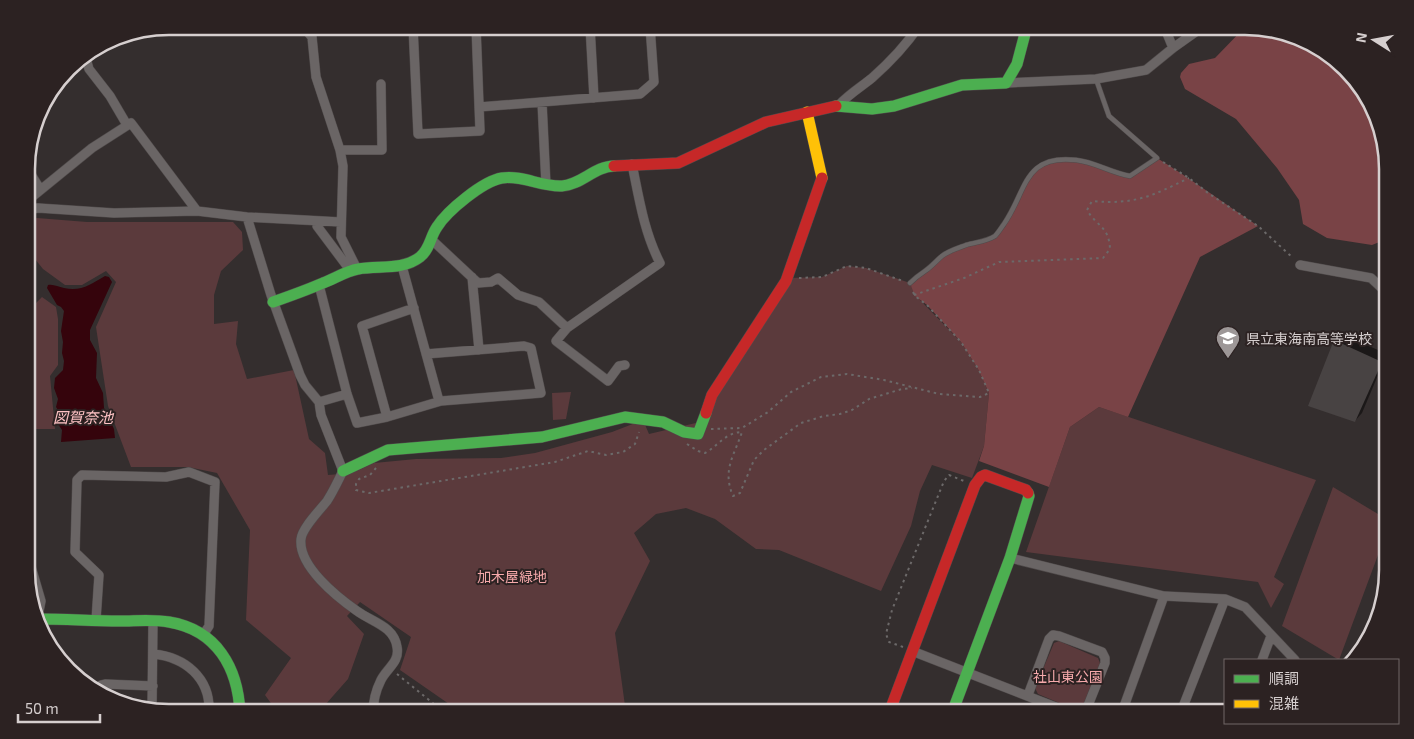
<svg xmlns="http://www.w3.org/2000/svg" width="1414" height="739" font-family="'Exo 2','Noto Sans JP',sans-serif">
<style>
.green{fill:#5b3a3c}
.forest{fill:#794346}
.water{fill:#35040c}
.shadow{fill:#0007}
.building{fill:#484343}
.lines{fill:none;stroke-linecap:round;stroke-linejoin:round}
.lane-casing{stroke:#504b4b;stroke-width:5.5}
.street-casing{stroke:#504b4b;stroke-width:10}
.fast-casing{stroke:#504b4b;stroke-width:12}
.slow-casing{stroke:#504b4b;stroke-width:12}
.jam-casing{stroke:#504b4b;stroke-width:12}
.path{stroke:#6c6969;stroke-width:2;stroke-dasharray:2.5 4;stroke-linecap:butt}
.lane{stroke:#6a6565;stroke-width:4.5}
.street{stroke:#6a6565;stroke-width:9}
.fast{stroke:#4caf50;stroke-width:11}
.slow{stroke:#ffc107;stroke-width:11}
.jam{stroke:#c62828;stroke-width:11}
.labels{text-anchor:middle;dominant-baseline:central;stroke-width:4;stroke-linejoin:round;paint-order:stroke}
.poi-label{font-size:14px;fill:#d6cfcf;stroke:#2c2222;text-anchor:start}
.park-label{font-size:14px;fill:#f6a9ab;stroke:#2c2222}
.water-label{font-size:15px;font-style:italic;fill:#fec2c4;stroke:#2c2222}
.rim{fill:none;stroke:#d6cfcf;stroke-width:2.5}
</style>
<rect width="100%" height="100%" fill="#342e2e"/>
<path class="green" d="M37,218L87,222H233L242,232L243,250L221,271L214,295V324L238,321L236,344L247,379L294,370L309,439L325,453L328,475L352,473L374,463L416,459L501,458L535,453L612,432L643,420L649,434L700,422L788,278L822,277L847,266L866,268L910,283L920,300L961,342L978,369L989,393L984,446L972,478L932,465L920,491L911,526L881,591L779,550L756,549L715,519L686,508L656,514L634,533L650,561L615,633L626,713H462L400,670L411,637L360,602L347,616L364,634L348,679L318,713H278L265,695L291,658L246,620L250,530L217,473L188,467H131L108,406L96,327L116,282L106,271L82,285H65L43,269L27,249V221Z
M42,297L56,307L58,319V365L50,376L55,429H27V306L31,308Z
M571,392L566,419L553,420L552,393Z
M1099,407L1316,480L1274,577L1284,584L1271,608L1258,582L1026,552L1070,427Z
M1333,487L1388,520V528L1339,660L1282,626Z
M1059,641L1098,658L1100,663L1082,708L1076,710L1038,694L1035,688L1054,643Z"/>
<path class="forest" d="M1246,26L1309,41L1364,89L1387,150V239L1372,245L1327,238L1303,224L1299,200L1277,168L1236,119L1185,89L1180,77L1181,73L1189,64L1215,58Z
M1157,158C1191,179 1224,203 1258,226L1200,257L1128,417L1099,407L1070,427L1049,487L979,461L984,446L989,393L978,369L961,342L927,305L915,296L910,283L943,255L987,240L1002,227L1031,172L1050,162L1077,160L1130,176Z"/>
<path class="water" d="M105,276L109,277L112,282L90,330V340L97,353L96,378L103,393L104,408L114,429L115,438L61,442L62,430L58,424L60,413L56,407L58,399L54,388L55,378L63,370L64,361L62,353L63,342L61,331L64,311L61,307L57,305L47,288L48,285C54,284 58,287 64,288C81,292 91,284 105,276Z"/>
<path class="shadow" d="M1342,334L1387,354L1362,413L1355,421L1335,341Z"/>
<path class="building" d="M1334,340L1382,362L1355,422L1308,406Z"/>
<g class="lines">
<g class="lane-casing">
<path id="lane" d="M910,283C915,278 919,275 925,271C931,267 936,261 942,256C948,251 958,248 966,245C975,242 986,242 995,236C998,233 1001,228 1004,224C1027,191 1023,154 1076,160C1095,162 1111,173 1130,176L1157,158L1109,116L1096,79"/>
</g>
<g class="street-casing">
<path id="street" d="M307,26L306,30L312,37L316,77L340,150L343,166L341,237L357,269
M413,26L418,134L480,131L476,26
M590,26L594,98
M1164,26L1173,48
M85,55L89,69L110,96L127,125
M1006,83L1096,79L1146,70L1173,48L1204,26
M542,102L546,185
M839,105C849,94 861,87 872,78C889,63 906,45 919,26
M479,107L640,94L654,82L650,26
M340,150H382L381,84
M27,168L40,189
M27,201L92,148L131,123L197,211L247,217L341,222
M27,210L38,208L114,213L197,211
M247,217L271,295L300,375L305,385L319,402L321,415L343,471C338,481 333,492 327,501C320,510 302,528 301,539C298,566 337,597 357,611C372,622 394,626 397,647C400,662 387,668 381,680C376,690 373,702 373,713
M317,226L347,266L357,269
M432,240L478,283L491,282L498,278L518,295L539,302L567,328
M1300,265L1371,278L1387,293
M402,266L439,401
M472,277L479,350
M319,285L347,394L357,423L387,417L441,401L541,393L531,348L524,346L426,354
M625,365L619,366L608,381L556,341L567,328L660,263C644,232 639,198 632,164
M319,402L347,394
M387,417L362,326L414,308
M27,553L41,601L38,616
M1010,558L1164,596L1122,712
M1164,596L1225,599L1245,607L1295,660
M96,620L99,575L75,552L77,480L82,475L166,477L189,472L215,482L209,626L203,635
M912,651L1071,713
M153,654C185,657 211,678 209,713
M1262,660L1271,636
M98,691L101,685L105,684L153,686
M1028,695L1049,639L1053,635L1059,636L1102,652L1105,658V663L1085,713
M152,709L153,622
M1181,712L1225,599"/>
</g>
<g class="fast-casing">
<path id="fast" d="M836,106L872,109L894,106L962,85L1006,83L1017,64L1027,26
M273,302C290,296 307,290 323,283C334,279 346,271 358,269C379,265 402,271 420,257C430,249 430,237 437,227C447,211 483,181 502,178C523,175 541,187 562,186C581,185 595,166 614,166
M343,471L388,450L542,437L625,417L663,422L684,432L698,434L706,413
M39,619C66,619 93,621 119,621C136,621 153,619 169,622C217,630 238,668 240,713
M952,713L1010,558L1029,496L1028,493"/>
</g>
<g class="slow-casing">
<path id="slow" d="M807,112L822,178"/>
</g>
<g class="jam-casing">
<path id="jam" d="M614,166L678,163L766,122L836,106
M706,413L712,395L786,281L822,178
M889,713L975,485L981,477L985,475L1026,490L1028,493"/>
</g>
<path class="path" d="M289,31L296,30
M1163,162L1189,178L1208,193L1258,226L1293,258
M799,278L822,277L847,266L866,268L903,281
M914,295L964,278L999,262L1103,258L1110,249C1109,226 1097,227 1087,210L1092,201C1135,205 1152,196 1189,178
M711,429L742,428L768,412L791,392L821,377L847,374L884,380L939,394L980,397L989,393L979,370L961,342L927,305L915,296L912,290
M687,444L698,451L705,453C718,446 726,432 742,432C734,456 722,470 733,496L740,493L754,460L764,450L801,423L824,416L840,414L852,410L869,399L902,389L912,388
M376,468L370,475L359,479L356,484V490L369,493L555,462L588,451L606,455L623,452L635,444L639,432
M903,647L889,642L886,634L892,610L944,481L949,475L964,481
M397,674L445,713"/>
<use href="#lane" class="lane"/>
<use href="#street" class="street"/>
<use href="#fast" class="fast"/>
<use href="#slow" class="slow"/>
<use href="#jam" class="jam"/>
</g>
<defs>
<g id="school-pin" transform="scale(1.25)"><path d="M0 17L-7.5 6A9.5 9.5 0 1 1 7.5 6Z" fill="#9d9797" stroke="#2c2222"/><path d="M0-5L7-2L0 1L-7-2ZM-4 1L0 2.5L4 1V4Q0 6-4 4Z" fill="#fff"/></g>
</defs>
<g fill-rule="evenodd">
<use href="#school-pin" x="1228" y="338"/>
</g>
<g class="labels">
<g class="poi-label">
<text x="1246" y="338">県立東海南高等学校</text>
</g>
<g class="park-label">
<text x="512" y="576">加木屋緑地</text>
<text x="1068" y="676">社山東公園</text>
</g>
<g class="water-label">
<text x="83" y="417">図賀奈池</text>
</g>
</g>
<path d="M0 0H1414V739H0ZM169 35H1245A134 134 0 0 1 1379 169V570A134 134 0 0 1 1245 704H169A134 134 0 0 1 35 570V169A134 134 0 0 1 169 35Z" fill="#2c2222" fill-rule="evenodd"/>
<path class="rim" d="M169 35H1245A134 134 0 0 1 1379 169V570A134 134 0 0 1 1245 704H169A134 134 0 0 1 35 570V169A134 134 0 0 1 169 35Z"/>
<rect x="1224" y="659" width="175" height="65" fill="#2c2222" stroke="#706767"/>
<rect x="1234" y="675" width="25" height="8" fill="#4caf50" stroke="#706767"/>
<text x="1269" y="684" font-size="15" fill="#d6cfcf">順調</text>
<rect x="1234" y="700" width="25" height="8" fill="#ffc107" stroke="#706767"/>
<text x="1269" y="709" font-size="15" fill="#d6cfcf">混雑</text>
<g transform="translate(1374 40) rotate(281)" stroke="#2c2222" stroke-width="4" paint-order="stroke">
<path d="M0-4L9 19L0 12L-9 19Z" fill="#d6cfcf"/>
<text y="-8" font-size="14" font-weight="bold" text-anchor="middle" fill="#d6cfcf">N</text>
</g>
<path d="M18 714v8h82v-8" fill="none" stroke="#d6cfcf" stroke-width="2.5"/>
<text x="25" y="714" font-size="15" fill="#d6cfcf" stroke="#2c2222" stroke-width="4" paint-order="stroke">50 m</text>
</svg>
